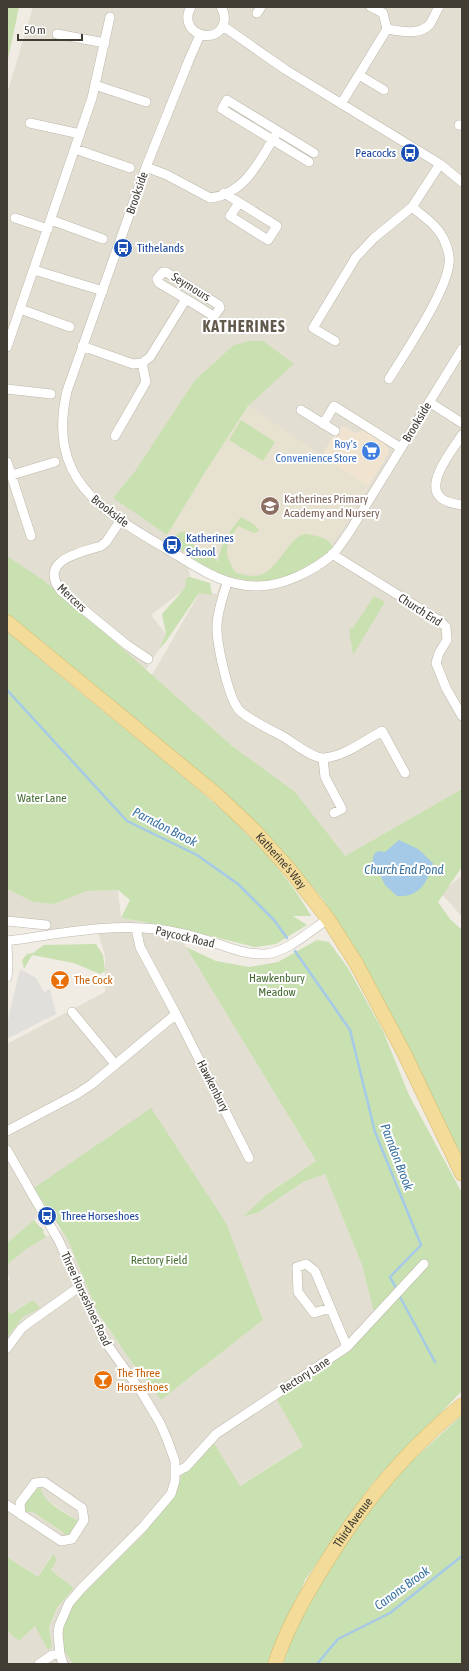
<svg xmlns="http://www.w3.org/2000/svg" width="469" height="1671" font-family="'Asap Condensed',sans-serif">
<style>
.residential{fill:#e3ded2;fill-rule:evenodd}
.commercial{fill:#f0e3d0}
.education{fill:#e7e1cf}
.green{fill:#c9e0b0}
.parking{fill:#e1dfdb}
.water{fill:#a5cae7}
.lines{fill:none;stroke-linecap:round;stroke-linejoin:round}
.stream{stroke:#a5cae7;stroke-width:2.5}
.street-casing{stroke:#bdb7aa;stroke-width:10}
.primary-casing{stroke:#d5b86c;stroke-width:15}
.street{stroke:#fff;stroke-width:9}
.primary{stroke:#f3db99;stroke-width:14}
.labels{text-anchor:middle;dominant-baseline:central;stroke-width:4;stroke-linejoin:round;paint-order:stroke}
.transit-label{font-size:12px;fill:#164399;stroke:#fff;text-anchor:start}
.street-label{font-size:12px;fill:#413c34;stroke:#fff}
.shop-label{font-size:12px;fill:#366cbe;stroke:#fff;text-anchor:end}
.education-label{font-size:12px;fill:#785e54;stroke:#fff;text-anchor:start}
.park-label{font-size:12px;fill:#446b2f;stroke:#fff}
.food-label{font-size:12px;fill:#c56008;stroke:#fff;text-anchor:start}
.water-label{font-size:13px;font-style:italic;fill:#3a72a0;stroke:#fff}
.district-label{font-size:16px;font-weight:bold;letter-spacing:1px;fill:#625a4d;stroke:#fff}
</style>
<rect width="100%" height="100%" fill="#f0ece3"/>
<path class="residential" d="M33,7H462V789L345,856L145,687L200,592L217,594L224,571L326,550L344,526L388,454L343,426L334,435L322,456L248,406L215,361L185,397L135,471L113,498L167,535L185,552L190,577L186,588L151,615L166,634L159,649L138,682L7,570V94Z
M462,875V917L441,893Z
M7,889L33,902L54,904L87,891L118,890L121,918L174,927L316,1161L266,1195L244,1217L259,1212L303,1182L325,1174L362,1265L376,1320L304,1445L239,1486L211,1438L190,1463L142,1536L76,1600L73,1664H7V1631L19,1641L35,1626L48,1649L52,1645L49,1628L57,1608L74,1588L50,1569L52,1554L38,1577L7,1557V1338L23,1317L33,1300L11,1314L7,1311V1282L10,1278L7,1273V1265L25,1250L41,1239L61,1230L68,1240L97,1311L128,1357L161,1400L263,1320L34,1188L47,1209L7,1243V1044L105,992V956L97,928L48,930L7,921ZM41,1493L47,1500L78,1521L64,1533L33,1512H24Z"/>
<path class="commercial" d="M343,426L355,433L361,431L368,432L381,440L389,449L388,454L368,486L322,456L334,435L336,436Z"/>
<path class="education" d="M248,406L368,486L344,526L326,550L272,576L224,571L185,552L167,535L204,474Z"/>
<path class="green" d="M7,7H19L7,64Z
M249,341H263L294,364L248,406L204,474L167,535L113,498L135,471L195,380L234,345Z
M241,420L275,442L263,461L229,440Z
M241,517L255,525L259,531L254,533L238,526C225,547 222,552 236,573C245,575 254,578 263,574C280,566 289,537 305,534C308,534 316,536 320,537C326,539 331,542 333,548C320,557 307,568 292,574C263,587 230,580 204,566C192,559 180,549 169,541L180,532H185L191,536C194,557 208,548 218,562C220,545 230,531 241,517Z
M7,556L43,580L88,618L232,746L295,792L345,856L462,789V867L438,902L450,919L462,930V1156L405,1047L364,963L322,898L291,862L7,622Z
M190,577L210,583L212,595L199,593L165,643L159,649L166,634L162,614L185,588L186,578Z
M374,596L385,602L353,655L349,629L353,628Z
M7,631C53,670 100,709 147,747C209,798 271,846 311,916H293L307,925L276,944L255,947L174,927L121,918L130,900L118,890L87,891L54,904L33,902L7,889Z
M317,940L329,942L348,968L383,1031L409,1095L462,1193V1391L371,1485L305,1580L270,1664H73L64,1650L59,1626L76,1599L142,1536L190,1463L211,1438L240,1486L303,1446L276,1398L376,1320L362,1265L325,1174L303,1182L259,1212L243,1217L266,1195L316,1161L186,947L216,961L249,967L278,962Z
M96,944L103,955L105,971L100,974L74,963L32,955L24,969L22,960L27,954L33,953L44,945Z
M151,1108L226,1223L263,1320L161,1400L128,1357L97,1311L68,1240L34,1188Z
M34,1220L39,1226L44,1230L43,1232L46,1237L25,1250L7,1265V1243Z
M33,1300L40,1308L23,1317L7,1338V1311L11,1314Z
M462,1415V1664H283L292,1638L316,1586L381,1493L413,1460Z
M41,1488C41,1501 67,1514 78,1521L73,1531L68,1536L63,1534L64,1533L33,1512H24L26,1501L36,1489Z
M53,1554L57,1559L51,1570L74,1588L57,1608L53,1617L49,1628L52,1646L48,1650L35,1626L19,1641L7,1631V1557L38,1577Z"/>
<path class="parking" d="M20,969L36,978L44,992L50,989L56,1014L7,1039V1024Z"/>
<path class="water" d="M399,840L418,849L433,863C428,882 419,898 397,896L385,885L375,865L372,863L374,854L378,851L385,852Z"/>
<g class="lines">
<path class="stream" d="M7,690L127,821L197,855L238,884L274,920L287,938
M295,951L350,1030L375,1132L421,1245L390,1277L397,1290
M399,1295L435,1362
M317,1664L338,1639L390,1613L462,1556"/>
<g class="street-casing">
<path id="street" d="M191,7C176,33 218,48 224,22C225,17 224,12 221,7
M371,7L383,13L387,29
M257,13L261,7
M223,26L286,70L440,164L462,182
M57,34L105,43
M200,35L189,60L146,167L67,391C46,482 104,512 172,552C198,568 225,587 258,586C283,586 313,571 332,555C339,548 344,539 350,531L462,349
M359,75L384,90
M95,85L146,102
M341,104L387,29C400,31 420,36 430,24C433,19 436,12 439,7
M30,123L80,134
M459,125H462
M75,149L130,168
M309,162L222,109L227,100L314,153
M146,167L167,175L210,198C245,194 259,161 275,136
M224,193L277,226L268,240L230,216L239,203
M15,218L48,229
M51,220L103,239
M34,270L103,291
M20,309L70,327
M335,341L313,328L356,257L374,238L412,207L440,164
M82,346L133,364L142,363L150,357L186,299L212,315H215L220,308L219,305L166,272H163L157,279L159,283L186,299
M7,347L92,98L110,17
M389,379C405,353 447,291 449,263C450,257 447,247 445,242C439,226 424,217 412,207
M7,389L51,394
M429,402L462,423
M301,410L335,431
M323,424L334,406L401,448
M462,435C453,449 424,484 441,498C447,503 455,504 462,505
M115,436L146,382L142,363
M7,462L31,536
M12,475L55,462
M120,521L106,542L101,546C79,553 38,560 61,591L127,645L148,659
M332,554L440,621L446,627L447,640L439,653L436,663L446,688L462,716
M227,583C223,596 218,610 217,624C216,641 228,699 240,711C248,719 273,731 284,737C293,743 314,759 324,758C345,756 364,741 382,731L405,773
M323,758L325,777L342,809L334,813
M7,921L46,925
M136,928L140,947L176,1014L249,1158
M7,941C53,935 110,923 156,929C173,931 190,935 206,940C225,946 245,955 265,954C286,953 310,931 328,919
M7,943L8,966L7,977
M72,1012L115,1064
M7,1131L77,1094L92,1084L176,1014
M7,1150L59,1241L104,1340L142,1393L160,1423L167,1439L175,1461V1481L171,1494L143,1527L81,1589L69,1603L59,1626L58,1634L60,1654L63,1664
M330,1308L314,1313L298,1292L297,1267L306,1264L315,1271L347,1347
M7,1348L21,1329L27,1324L79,1287
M176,1472L186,1467L216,1434L347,1347L424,1264
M7,1505L61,1541L72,1539L84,1520L82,1508L44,1482L35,1483L20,1503L21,1515
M39,1664L52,1655L60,1654"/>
</g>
<g class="primary-casing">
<g id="primary">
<path id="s1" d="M7,622L217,795L253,829L290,870L328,919L356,963L404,1053L462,1174"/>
<path id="s2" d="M275,1664C286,1630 305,1596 324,1566C361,1505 406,1450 462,1405"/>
</g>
</g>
<use href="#street" class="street"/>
<use href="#primary" class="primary"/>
</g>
<defs>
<g id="bus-disc" transform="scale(1)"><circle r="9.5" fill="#1a4fb4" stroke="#fff"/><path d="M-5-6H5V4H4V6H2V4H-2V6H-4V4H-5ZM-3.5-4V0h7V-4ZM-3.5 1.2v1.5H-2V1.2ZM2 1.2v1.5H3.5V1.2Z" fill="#fff"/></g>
<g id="supermarket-disc" transform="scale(1)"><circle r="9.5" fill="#3f7fe0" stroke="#fff"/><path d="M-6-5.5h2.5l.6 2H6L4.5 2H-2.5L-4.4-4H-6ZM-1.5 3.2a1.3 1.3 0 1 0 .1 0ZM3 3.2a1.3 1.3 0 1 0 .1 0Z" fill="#fff"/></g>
<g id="school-disc" transform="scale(1)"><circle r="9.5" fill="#8d6e63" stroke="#fff"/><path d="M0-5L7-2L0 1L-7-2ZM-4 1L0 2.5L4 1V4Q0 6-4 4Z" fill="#fff"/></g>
<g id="bar-disc" transform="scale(1)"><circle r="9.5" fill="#e8710a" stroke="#fff"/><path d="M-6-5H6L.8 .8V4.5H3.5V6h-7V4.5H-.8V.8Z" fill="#fff"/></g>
</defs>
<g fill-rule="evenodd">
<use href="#bus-disc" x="410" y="153"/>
<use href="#bus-disc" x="123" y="248"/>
<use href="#supermarket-disc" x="371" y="451"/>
<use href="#school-disc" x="270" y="506"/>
<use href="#bus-disc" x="172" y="545"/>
<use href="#bar-disc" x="60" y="980"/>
<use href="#bus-disc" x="47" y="1216"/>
<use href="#bar-disc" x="103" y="1380"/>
</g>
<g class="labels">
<g class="transit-label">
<text x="396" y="153" text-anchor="end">Peacocks</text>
<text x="137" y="248">Tithelands</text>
<text x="186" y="538">Katherines<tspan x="186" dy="14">School</tspan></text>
<text x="61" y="1216">Three Horseshoes</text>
</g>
<g class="street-label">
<text transform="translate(137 193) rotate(-71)">Brookside</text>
<text transform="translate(191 287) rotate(32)">Seymours</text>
<text transform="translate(417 422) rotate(-59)">Brookside</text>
<text transform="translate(110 511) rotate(38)">Brookside</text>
<text transform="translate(72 598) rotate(43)">Mercers</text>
<text transform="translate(420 610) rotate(33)">Church End</text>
<text stroke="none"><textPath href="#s1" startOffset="364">Katherine's Way</textPath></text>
<text transform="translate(185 937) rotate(13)">Paycock Road</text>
<text transform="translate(213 1086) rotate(63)">Hawkenbury</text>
<text transform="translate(86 1299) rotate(65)">Three Horseshoes Road</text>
<text transform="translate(305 1375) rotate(-33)">Rectory Lane</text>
<text stroke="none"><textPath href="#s2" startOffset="162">Third Avenue</textPath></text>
</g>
<g class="shop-label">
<text x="357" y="444">Roy's<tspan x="357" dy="14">Convenience Store</tspan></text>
</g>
<g class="education-label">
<text x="284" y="499">Katherines Primary<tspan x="284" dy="14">Academy and Nursery</tspan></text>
</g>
<g class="park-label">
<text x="42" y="798">Water Lane</text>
<text x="277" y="978">Hawkenbury<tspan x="277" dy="14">Meadow</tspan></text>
<text x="159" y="1260">Rectory Field</text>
</g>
<g class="food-label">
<text x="74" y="980">The Cock</text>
<text x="117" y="1373">The Three<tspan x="117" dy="14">Horseshoes</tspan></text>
</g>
<g class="water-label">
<text transform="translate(165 827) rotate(27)">Parndon Brook</text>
<text x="404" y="869">Church End Pond</text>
<text transform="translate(397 1157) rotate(69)">Parndon Brook</text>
<text transform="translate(402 1588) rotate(-36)">Canons Brook</text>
</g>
<g class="district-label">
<text x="244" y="326">KATHERINES</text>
</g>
</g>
<rect width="469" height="1671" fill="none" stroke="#413c34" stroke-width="16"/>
<path d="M18 34v6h64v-6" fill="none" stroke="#413c34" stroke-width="2"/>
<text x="24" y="34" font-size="12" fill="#413c34" stroke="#ffffff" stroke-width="3" paint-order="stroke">50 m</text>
</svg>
